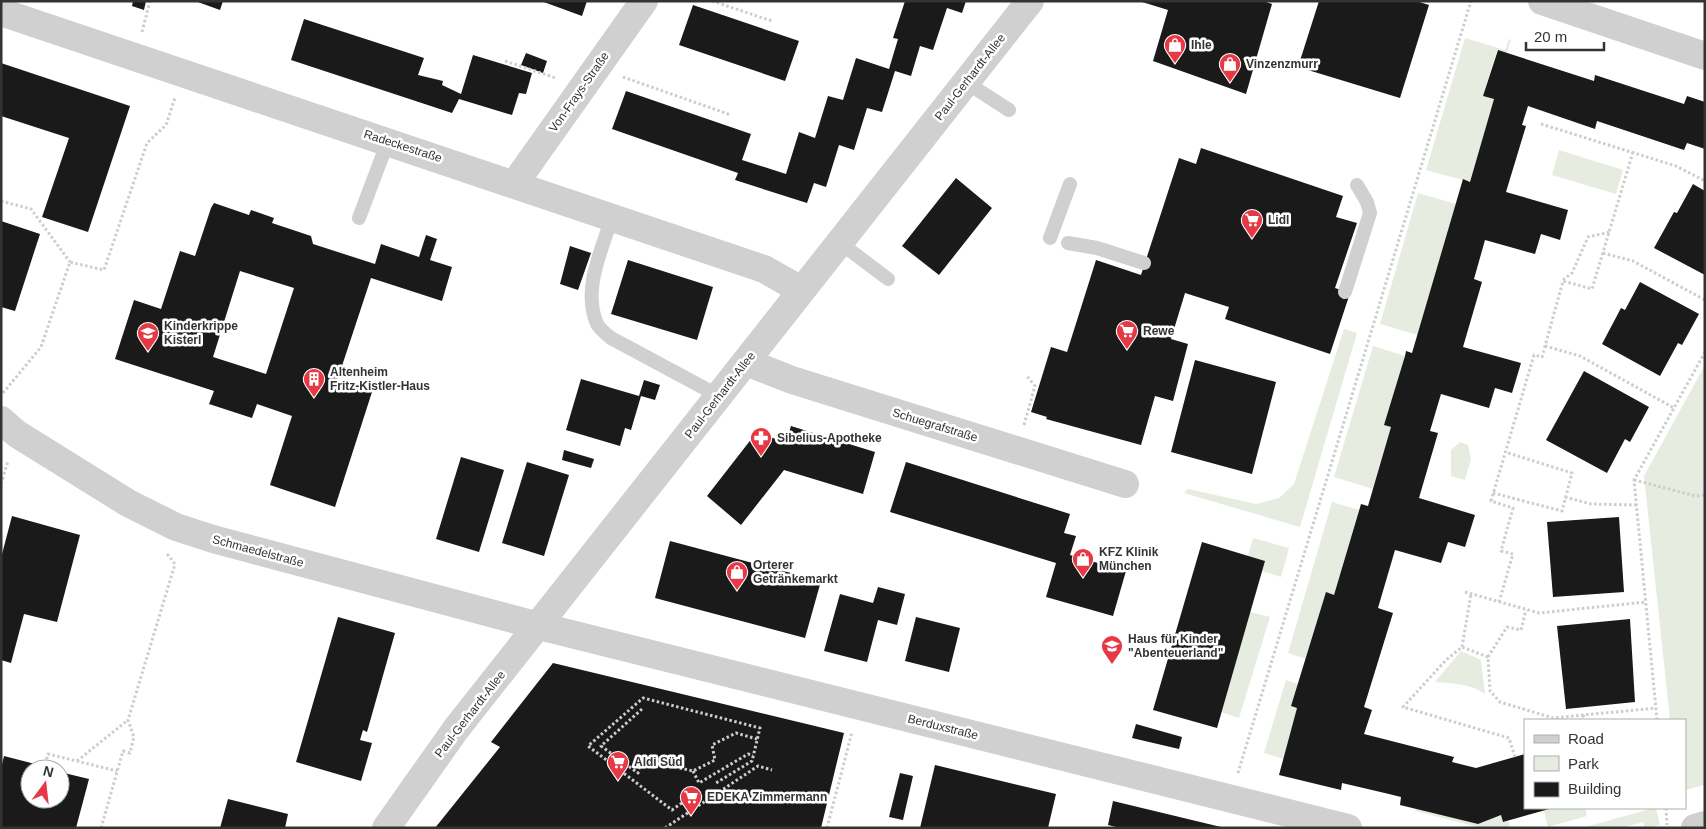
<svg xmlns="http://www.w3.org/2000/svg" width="1706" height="829" font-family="Helvetica,sans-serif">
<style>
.green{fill:#e6ecdf}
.building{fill:#1a1a1a;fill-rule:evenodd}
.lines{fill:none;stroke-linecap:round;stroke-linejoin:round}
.path{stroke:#cdcdcd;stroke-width:3;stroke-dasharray:2.5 2.5;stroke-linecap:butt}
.service{stroke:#d0d0d0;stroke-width:14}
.minor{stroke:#d0d0d0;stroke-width:28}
.labels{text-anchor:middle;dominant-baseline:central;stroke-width:5;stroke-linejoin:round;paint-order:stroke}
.poi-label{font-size:12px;font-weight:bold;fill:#333;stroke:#fff;text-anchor:start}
.street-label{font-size:12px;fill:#333;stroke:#fff}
</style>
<rect width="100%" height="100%" fill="#fff"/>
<path class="green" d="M1465,38L1505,50L1509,39L1511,40L1507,53L1497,50L1483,96L1494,99L1470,182L1426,170Z
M1559,150L1623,170L1616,194L1552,175Z
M1418,193L1456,204L1418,335L1380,324Z
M1344,329L1357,333L1300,527L1184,493L1188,489L1256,504L1279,498L1294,484Z
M1373,346L1405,356L1385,425L1391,427L1373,489L1334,477Z
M1705,365V785L1685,790V720H1670L1644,476Z
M1460,442L1468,445L1471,459L1465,480L1451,476V450Z
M1332,502L1359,510L1334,595L1326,593L1306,659L1288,653Z
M1253,538L1289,548L1281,577L1262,571L1265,561L1248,556Z
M1250,612L1270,617L1239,718L1221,712Z
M1461,651L1481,660L1485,694C1472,684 1451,683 1435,682Z
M1286,680L1298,684L1297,708L1284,759L1264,753Z
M1555,808H1585L1587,816L1548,827L1544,811Z
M1653,808H1656L1660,825L1645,828L1643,822L1622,828H1582Z
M1416,809L1478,824L1501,815L1503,822L1509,821L1510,828H1482L1415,811Z"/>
<path class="building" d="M133,1H146L144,10L132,6Z
M195,1H223L220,10Z
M541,1H587L582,16Z
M905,1H966L962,13L947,8L933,50L920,46L911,76L895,71L882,112L867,108L854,150L839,145L826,187L814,183L807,203L735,180L738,173L612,129L626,91L751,134L742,160L786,174L799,132L815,138L828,96L843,100L856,58L889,69L898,39L893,38Z
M1139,1H1263L1272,4L1246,94L1153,61L1168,10Z
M1319,1H1416L1429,5L1400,98L1298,67Z
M693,5L799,41L785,81L679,45Z
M304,19L424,58L418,75L443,81L442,85L461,94L473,55L532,73L526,94L519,93L512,115L459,99L452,113L291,60Z
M1498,50L1594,81L1595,75L1684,104L1687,96L1705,102V149L1687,143L1684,150L1597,121L1595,129L1528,106L1522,125L1526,126L1506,192L1568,210L1560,240L1541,234L1535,254L1485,240L1474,279L1482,282L1463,347L1521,363L1512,393L1495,388L1489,408L1441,394L1430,431L1438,433L1419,498L1475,515L1465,547L1448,542L1441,563L1395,550L1378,608L1393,613L1364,707L1372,710L1364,734L1454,757L1452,762L1476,768L1525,754V808H1553L1503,822L1501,815L1478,824L1400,805L1401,797L1389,794L1342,783L1341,790L1279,775L1297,708L1291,706L1326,592L1334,595L1361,504L1368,506L1391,427L1384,425L1405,356L1406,351L1412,353L1463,179L1470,182L1494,99L1483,96Z
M526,53L547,61L543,73L521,65Z
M1,63L130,106L88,232L42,217L69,138L1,116Z
M1201,148L1343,196L1336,217L1357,223L1335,288L1350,293L1330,354L1225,319L1229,307L1185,293L1171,339L1188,344L1173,401L1155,396L1141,445L1046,419L1047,417L1031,412L1051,347L1067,352L1096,260L1141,275L1179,158L1196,164Z
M956,178L992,208L939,275L902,246Z
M1693,184L1705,191V275L1654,248L1674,212L1677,213Z
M214,203L249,215L251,210L274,218L272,223L311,236L313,244L375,264L381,244L419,257L426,235L437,239L430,260L452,267L442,301L371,278L337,381L372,392L335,507L270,485L292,416L257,404L252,418L209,404L214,391L115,359L134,300L161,309L180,251L195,256L211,208ZM240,271L294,288L266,374L213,357Z
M1,221L40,234L15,311L1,307Z
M570,246L591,253L578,290L560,284Z
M628,260L713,287L697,340L611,314Z
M1640,282L1699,314L1682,345L1678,343L1660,376L1602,344L1621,308L1625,310Z
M1195,360L1276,382L1252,474L1171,452Z
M1584,371L1649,407L1630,442L1625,439L1607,473L1546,440Z
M581,379L639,396L644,380L660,385L655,400L641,396L631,430L625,428L620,446L566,430Z
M791,426L875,452L863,494L784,470L741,525L707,496L756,433L786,442Z
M564,450L594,459L591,468L562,460Z
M461,457L504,470L479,552L436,539Z
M527,462L569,475L544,556L502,543Z
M906,462L1070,514L1064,533L1076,536L1070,555L1126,571L1113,616L1046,597L1056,563L890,512Z
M12,516L80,535L57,622L24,614L11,663L1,660V558Z
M1619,517L1624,592L1553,597L1547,522Z
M670,541L821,581L805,638L655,598Z
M1202,542L1265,561L1217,728L1153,710Z
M878,587L905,594L897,625L878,620L867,662L824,651L840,594L873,603Z
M338,617L395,633L367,732L363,730L360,740L372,743L361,781L296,762Z
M916,617L960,628L949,672L905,661Z
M1630,619L1635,702L1566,709L1557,626Z
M553,663L844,733L821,828H435L500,747L491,742Z
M1136,724L1182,737L1179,749L1132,738Z
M4,756L35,764L34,769H30V799H60V772L89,779L76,828H1V768Z
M935,765L1056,794L1048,828H920Z
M900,773L913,776L903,820L889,817Z
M228,799L288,814L285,828H220Z
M1113,801L1221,827V828H1120L1108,825Z"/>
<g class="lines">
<path class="path" d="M712,1L772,21
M142,32L150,1
M505,61L556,78
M623,77L731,115
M1541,124L1676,166L1705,181
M1,201L31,209L70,262
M1603,253L1633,261L1705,300
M1563,280L1572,273L1588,237L1610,232
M1545,346L1580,356L1674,408
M3,393L41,347L70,262L104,270L147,143L166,125L175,98
M1024,425L1035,386L1026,375
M1634,480L1696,496L1705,495
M1,484L8,461
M1493,493L1562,511L1572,473L1505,452
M1565,497L1591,504L1637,505
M1465,592L1539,613L1646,602
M1499,602L1513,554L1501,551L1513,508L1491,501L1534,355L1542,357L1563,281L1592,289L1633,152
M1462,647L1471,594
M1488,657L1507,627L1521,630L1526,610
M642,709L601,746L638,773L641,759L693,771L715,760L712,745L736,733L757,739
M1583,715L1585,720
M1657,720L1634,480L1705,352
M1515,757L1509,738L1403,707L1446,660L1462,647L1488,657L1490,691L1500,702L1553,718L1656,708
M77,761L128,720
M44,769L48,754L117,771
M693,771L699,783L748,754L753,755
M1238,773L1471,1
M686,800L672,810L588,746L643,698L760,728L752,761L716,783
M1666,808L1667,825
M101,828L123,751L130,753L134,737L128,720L175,564L168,555L169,552
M665,828L758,766L772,770
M827,828L852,732"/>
<path class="service" d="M967,83L1009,110
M612,217C602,250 582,289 597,324C600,329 606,334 611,338L719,396
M359,218L388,141
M1050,238L1070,184
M839,242L888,279
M1068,243L1097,248L1144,263
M1345,292L1370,213L1367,202L1357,185"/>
<path class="minor" d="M1542,1L1705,56
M1,12L764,269L801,290
M515,183L644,1
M746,362L792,380L1125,484
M1,420L17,434L128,503L176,527L213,539L539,626L1348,828
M386,828L456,729L1030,1
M1695,828L1705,825"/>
</g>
<defs>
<g id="shop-pin" transform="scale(1.125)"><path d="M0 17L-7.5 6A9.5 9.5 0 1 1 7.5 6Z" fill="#e63946" stroke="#fff"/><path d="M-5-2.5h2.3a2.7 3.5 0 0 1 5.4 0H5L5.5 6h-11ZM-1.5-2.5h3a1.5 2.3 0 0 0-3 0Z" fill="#fff"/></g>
<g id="supermarket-pin" transform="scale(1.125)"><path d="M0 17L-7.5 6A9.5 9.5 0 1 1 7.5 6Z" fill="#e63946" stroke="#fff"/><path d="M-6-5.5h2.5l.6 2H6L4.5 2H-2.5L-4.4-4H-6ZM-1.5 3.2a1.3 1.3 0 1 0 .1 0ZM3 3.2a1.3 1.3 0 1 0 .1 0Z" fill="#fff"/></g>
<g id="school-pin" transform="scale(1.125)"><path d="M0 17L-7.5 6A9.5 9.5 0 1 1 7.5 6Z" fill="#e63946" stroke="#fff"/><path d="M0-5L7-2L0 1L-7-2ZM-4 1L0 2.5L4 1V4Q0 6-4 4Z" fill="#fff"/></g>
<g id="building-pin" transform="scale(1.125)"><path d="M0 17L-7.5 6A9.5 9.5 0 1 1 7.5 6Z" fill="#e63946" stroke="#fff"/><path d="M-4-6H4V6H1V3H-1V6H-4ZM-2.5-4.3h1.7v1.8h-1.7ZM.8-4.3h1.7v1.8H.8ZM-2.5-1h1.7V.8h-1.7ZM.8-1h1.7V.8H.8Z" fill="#fff"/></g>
<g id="pharmacy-pin" transform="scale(1.125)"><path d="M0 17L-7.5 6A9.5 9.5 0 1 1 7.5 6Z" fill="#e63946" stroke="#fff"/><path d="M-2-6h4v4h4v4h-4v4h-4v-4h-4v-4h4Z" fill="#fff"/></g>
</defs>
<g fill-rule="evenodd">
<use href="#shop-pin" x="1175" y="45"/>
<use href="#shop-pin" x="1230" y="64"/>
<use href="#supermarket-pin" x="1252" y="220"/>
<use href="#supermarket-pin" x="1127" y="331"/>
<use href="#school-pin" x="148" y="333"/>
<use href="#building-pin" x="314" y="379"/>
<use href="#pharmacy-pin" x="761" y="438"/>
<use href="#shop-pin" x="1083" y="559"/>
<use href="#shop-pin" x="737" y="572"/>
<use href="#school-pin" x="1112" y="646"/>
<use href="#supermarket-pin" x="618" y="762"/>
<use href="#supermarket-pin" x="691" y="797"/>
</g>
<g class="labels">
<g class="poi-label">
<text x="1191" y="45">Ihle</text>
<text x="1246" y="64">Vinzenzmurr</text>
<text x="1268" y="220">Lidl</text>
<text x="164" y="326">Kinderkrippe<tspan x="164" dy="14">Kisterl</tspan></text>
<text x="1143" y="331">Rewe</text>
<text x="330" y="372">Altenheim<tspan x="330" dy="14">Fritz-Kistler-Haus</tspan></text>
<text x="777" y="438">Sibelius-Apotheke</text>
<text x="1099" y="552">KFZ Klinik<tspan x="1099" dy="14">München</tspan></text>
<text x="753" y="565">Orterer<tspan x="753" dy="14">Getränkemarkt</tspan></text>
<text x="1128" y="639">Haus für Kinder<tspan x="1128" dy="14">"Abenteuerland"</tspan></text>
<text x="634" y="762">Aldi Süd</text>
<text x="707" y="797">EDEKA Zimmermann</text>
</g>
<g class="street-label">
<text transform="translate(970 77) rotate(-52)">Paul-Gerhardt-Allee</text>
<text transform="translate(579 92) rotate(-55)">Von-Frays-Straße</text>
<text transform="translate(403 146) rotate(18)">Radeckestraße</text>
<text transform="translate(720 395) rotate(-52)">Paul-Gerhardt-Allee</text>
<text transform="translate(935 425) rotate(17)">Schuegrafstraße</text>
<text transform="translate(258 551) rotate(15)">Schmaedelstraße</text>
<text transform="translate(470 714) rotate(-52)">Paul-Gerhardt-Allee</text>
<text transform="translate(943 727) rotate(14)">Berduxstraße</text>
</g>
</g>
<rect width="1706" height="829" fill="none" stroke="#333333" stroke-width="5"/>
<rect x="1524" y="719" width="162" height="90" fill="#ffffff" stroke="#adadad"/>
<rect x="1534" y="735" width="25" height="8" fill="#d0d0d0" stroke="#adadad"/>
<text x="1568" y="744" font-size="15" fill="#333333">Road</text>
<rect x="1534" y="756" width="25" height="15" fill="#e6ecdf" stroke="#adadad"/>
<text x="1568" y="769" font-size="15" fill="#333333">Park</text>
<rect x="1534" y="782" width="25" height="15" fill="#1a1a1a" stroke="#adadad"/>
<text x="1568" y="794" font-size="15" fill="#333333">Building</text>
<g transform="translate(45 784) rotate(15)"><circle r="24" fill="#ffffff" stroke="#adadad"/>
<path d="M0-4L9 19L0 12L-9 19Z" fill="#e63946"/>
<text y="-8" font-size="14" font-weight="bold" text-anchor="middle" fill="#333333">N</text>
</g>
<path d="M1526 42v8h78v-8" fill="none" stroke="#333333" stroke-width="2.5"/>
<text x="1534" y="42" font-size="15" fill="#333333" stroke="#ffffff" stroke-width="4" paint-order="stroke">20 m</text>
</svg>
